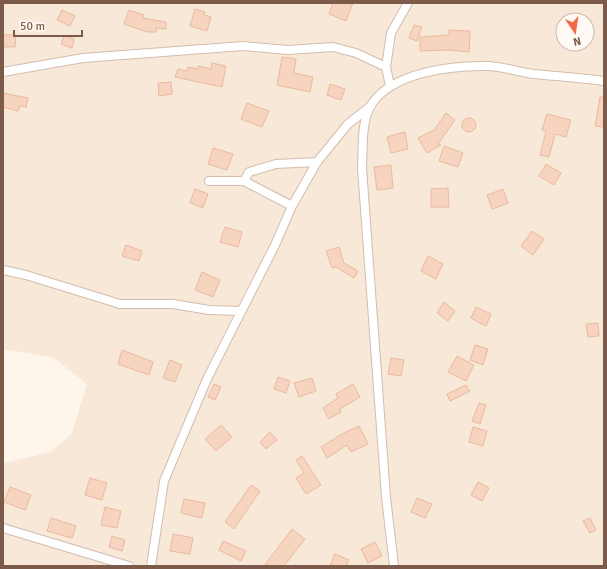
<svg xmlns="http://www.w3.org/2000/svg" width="607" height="569" font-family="Signika,sans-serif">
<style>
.residential{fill:#f7e8d8;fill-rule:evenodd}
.building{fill:#f6d4bf;stroke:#eaba9e}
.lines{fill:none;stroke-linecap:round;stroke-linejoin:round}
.street-casing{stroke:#d3bdae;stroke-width:10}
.street{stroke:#fff;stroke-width:8}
</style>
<rect width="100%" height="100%" fill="#fef6ea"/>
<path class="residential" d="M3,3H604V566H3V463L51,452L72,433L87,384L53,357L3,349ZM563,20H587V44H563Z"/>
<path class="building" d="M333,3H353L346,21L329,14Z
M195,9L205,12L204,15L211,17L207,31L190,26Z
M62,10L75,16L70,26L57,20Z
M129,10L144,15L143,18L166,22V29L156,28V32H147L124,24Z
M414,25L422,27L417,41L409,38Z
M449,30L470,31L469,52L448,50L420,51V37L449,35Z
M3,35H16L15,47H3Z
M64,36L74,39L72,48L61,44Z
M282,57L296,59L294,73L313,77L310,92L277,85Z
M212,63L226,66L222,87L175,77L178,69L187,71L188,67L197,69L198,66L211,69Z
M171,82L172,94L159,96L158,83Z
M330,84L345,89L341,100L327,95Z
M3,93L28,98L26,107L20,106L18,111L3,107Z
M600,97H604V127L595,126Z
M247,103L269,111L262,127L241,119Z
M446,113L455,120L438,144L441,145L427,153L418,138L434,130Z
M547,114L571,120L566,137L555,134L549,157L540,155L546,131L542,130Z
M462 125a7 7 0 1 1 14 0a7 7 0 1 1-14 0Z
M405,132L408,149L391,153L387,137Z
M444,146L463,153L458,167L439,161Z
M213,148L233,154L227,170L208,164Z
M546,164L561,173L554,185L539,176Z
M391,165L393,188L377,190L374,167Z
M448,188L449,207H431V189Z
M195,189L208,194L203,208L190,203Z
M503,189L508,203L492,209L487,195Z
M225,227L242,232L238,247L220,242Z
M532,231L544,239L533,255L521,246Z
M126,245L142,251L139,261L122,256Z
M339,247L344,263L358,271L354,278L336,267L332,268L326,251Z
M428,256L443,264L436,279L421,271Z
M202,272L220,280L213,297L195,290Z
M444,302L455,311L448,321L437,313Z
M476,307L491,314L486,326L471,318Z
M598,323L599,336L588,337L586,324Z
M475,345L488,349L483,365L470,360Z
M122,350L153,362L149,375L118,364Z
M457,356L474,365L466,381L448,372Z
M391,358L404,360L401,376L388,374Z
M170,360L182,365L175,382L163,378Z
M278,377L290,381L286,393L274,389Z
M312,378L316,391L299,397L294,383Z
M214,384L221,387L215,400L208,397Z
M353,384L360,397L340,409L341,412L329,419L323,408L338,398L336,394Z
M466,385L470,391L450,401L447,394Z
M479,403L486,405L480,424L472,421Z
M221,425L232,437L216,451L205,439Z
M359,426L368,444L351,452L347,445L327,458L321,447L342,434Z
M473,427L487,431L483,446L469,442Z
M270,432L277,440L266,449L260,442Z
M302,456L321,485L306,494L296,478L304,473L296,460Z
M90,478L107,483L102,500L85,495Z
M478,482L489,488L482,501L471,495Z
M251,485L260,491L234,529L225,522Z
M10,487L31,495L25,510L4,502Z
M417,498L432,504L425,518L411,512Z
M184,499L205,503L202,518L181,513Z
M105,507L121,511L117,528L101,525Z
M51,518L76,526L72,538L47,531Z
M590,518L596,530L590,533L583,521Z
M292,529L305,539L284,566H264Z
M173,534L193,538L190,554L170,551Z
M112,536L125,540L122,551L109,547Z
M223,541L246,551L241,561L219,550Z
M375,542L382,556L368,563L361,549Z
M335,554L349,560L346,566H330Z"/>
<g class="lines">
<g class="street-casing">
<path id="street" d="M3,72L83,58L243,46L288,50L333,47L356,53L386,67
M390,86L386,67L391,33L408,3
M209,181H244
M292,206L244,181L249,172L276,164L317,162
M3,270L26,275L120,304H173L209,310L241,311
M3,528L129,566
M151,566L164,481L207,379L275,245L292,206L317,162L348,124L371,106
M394,566L386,497L362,168C363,148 361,122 371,105C392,72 453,65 489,66C504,67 519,72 534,74C557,76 581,78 604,81"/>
</g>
<use href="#street" class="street"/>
</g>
<rect width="607" height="569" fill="none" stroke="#7d5b4a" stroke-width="8"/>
<g transform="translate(575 32) rotate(167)"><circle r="19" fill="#fffaf3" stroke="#cbbaaf"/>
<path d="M0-3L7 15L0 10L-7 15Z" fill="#f16a47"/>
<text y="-6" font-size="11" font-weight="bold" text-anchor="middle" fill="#7d5b4a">N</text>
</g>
<path d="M14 30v6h68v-6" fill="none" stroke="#7d5b4a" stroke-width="2"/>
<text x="20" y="30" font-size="12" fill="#7d5b4a" stroke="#fffaf3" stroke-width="3" paint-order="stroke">50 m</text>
</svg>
